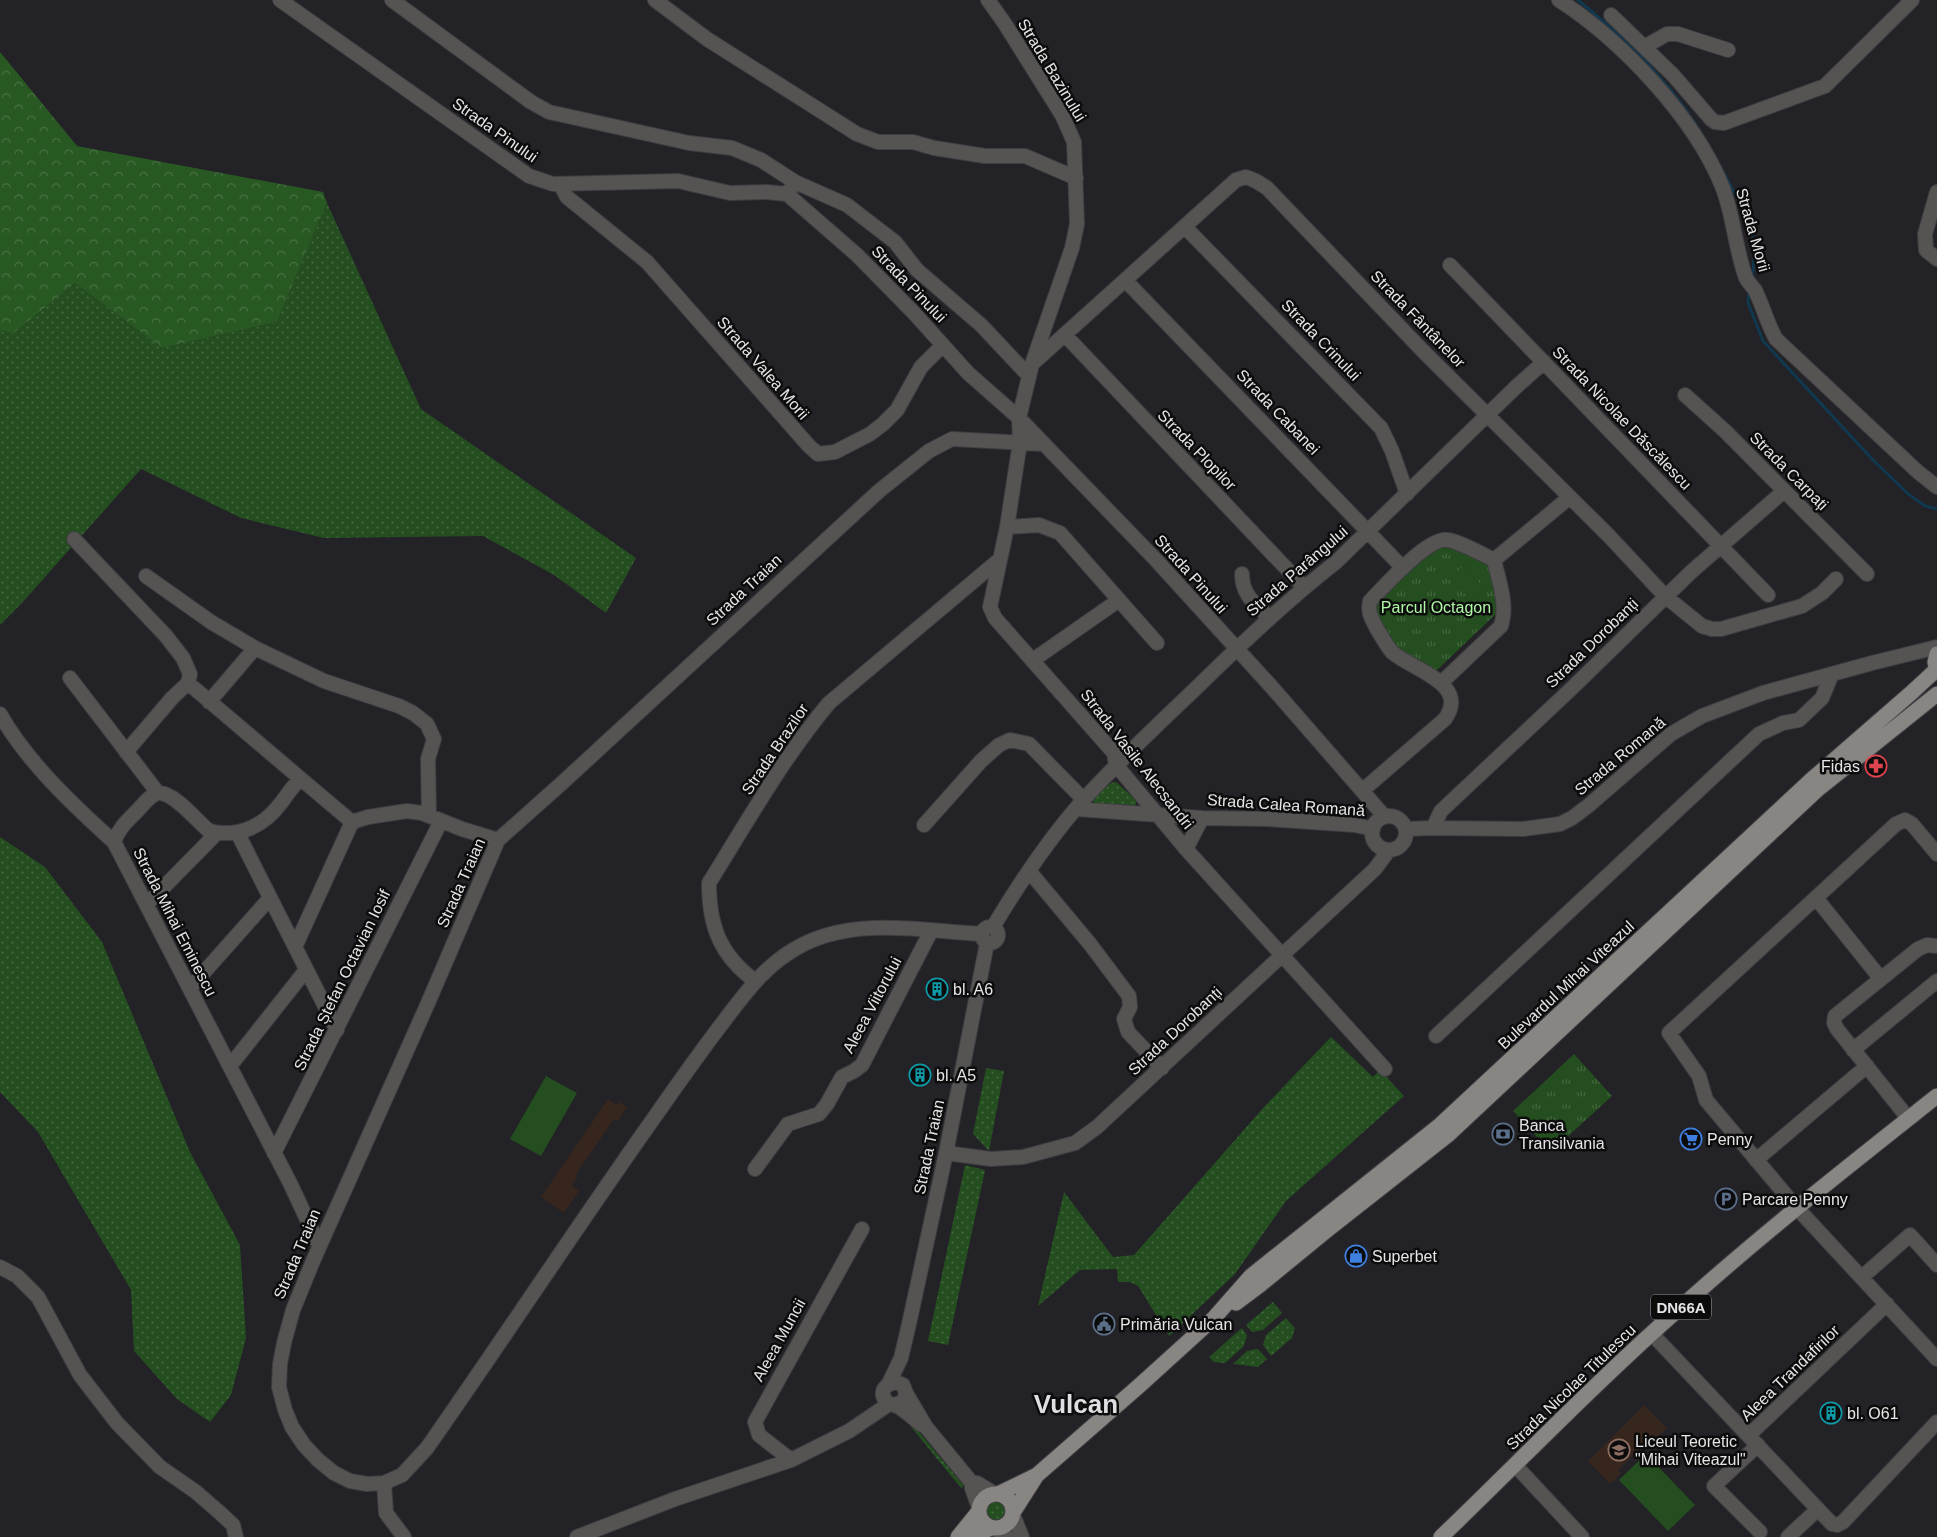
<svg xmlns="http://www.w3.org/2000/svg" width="1937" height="1537" font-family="Helvetica,sans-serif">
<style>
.education{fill:#37261d}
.grass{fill:url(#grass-dots)}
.forest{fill:url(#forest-crowns)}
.park{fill:url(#park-tufts)}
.pitch{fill:#244e1f}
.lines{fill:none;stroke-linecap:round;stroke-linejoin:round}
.stream{stroke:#10394f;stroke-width:3}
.street-casing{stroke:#3e3d41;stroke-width:16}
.primary-casing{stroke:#3e3d41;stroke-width:17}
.street{stroke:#565453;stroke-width:14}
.primary{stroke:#888583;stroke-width:15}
.labels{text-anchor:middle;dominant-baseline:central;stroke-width:5;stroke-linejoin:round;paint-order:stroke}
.shield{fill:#0c0c0d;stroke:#a4a4a6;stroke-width:1}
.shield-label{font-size:15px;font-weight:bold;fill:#e5e5e7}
.street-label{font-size:16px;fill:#e5e5e7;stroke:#0c0c0d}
.park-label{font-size:16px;fill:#b0f7a6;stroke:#0c0c0d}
.poi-label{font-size:16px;fill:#e5e5e7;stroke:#0c0c0d;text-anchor:start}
.town-label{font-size:26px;font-weight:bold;fill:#dfdee2;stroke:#0c0c0d}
</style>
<defs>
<pattern id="grass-dots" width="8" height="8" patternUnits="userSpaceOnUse" patternTransform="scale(1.25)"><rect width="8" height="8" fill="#244e1f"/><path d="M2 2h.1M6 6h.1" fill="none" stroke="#446740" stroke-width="1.8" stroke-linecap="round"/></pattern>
<pattern id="forest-crowns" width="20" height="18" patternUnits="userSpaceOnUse" patternTransform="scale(1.25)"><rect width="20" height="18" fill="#295923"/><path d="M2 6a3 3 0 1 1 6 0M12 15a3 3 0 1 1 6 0" fill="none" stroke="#487143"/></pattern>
<pattern id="park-tufts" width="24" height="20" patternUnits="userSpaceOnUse" patternTransform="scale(1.25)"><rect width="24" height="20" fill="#244e1f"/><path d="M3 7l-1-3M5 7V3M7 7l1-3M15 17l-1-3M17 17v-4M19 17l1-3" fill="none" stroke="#446740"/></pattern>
</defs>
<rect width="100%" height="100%" fill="#232226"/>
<path class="education" d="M608,1099L616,1105L619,1102L627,1107L618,1121L614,1119L576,1174L578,1176L572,1185L579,1191L564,1213L541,1197Z
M1644,1405L1667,1428L1656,1438L1653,1435L1618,1470L1621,1473L1610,1484L1588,1461Z"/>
<path class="grass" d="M327,203L421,409L636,558L606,613L554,575L483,536L324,538L241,518L141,469L21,604L0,625V331L14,333L75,283L162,348L277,322Z
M1116,782L1136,800V805L1132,806L1094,804L1093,799L1111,783Z
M0,837L45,867L102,942L190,1152L240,1245L246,1338L231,1395L210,1422L177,1399L134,1351L131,1290L38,1132L0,1092Z
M1331,1037L1373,1077L1380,1070L1404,1096L1286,1201L1235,1274L1169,1336L1138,1286L1130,1282H1118L1117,1269L1080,1270L1038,1306L1064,1192L1113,1257L1134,1255L1264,1107Z
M986,1068L1004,1071L989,1151L973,1134Z
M965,1165L985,1170L948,1345L928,1341Z
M1273,1302L1282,1313L1263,1330L1252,1332L1246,1325Z
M1286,1318L1295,1328L1292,1338L1271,1356L1263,1345L1266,1335Z
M1242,1328L1247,1335L1244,1346L1225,1363L1214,1362L1209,1357Z
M1258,1349L1267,1359L1258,1367L1233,1364L1247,1351Z
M909,1420L964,1486L961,1488L907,1422Z
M986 1511a10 10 0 1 1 20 0a10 10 0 1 1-20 0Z"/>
<path class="forest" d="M0,52L77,146L323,192L327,203L277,322L162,348L75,283L14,333L0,331Z"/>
<path class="park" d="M1447,543L1487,561L1500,610L1435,672L1401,653L1375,618L1373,603L1431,548Z
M1574,1054L1612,1096L1551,1152L1513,1111Z"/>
<path class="pitch" d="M1464,565L1487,591L1473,603L1450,578Z
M546,1076L577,1093L541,1156L510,1139Z
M1646,1454L1695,1505L1668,1531L1619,1480Z"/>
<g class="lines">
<path class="stream" d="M1578,0C1630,43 1679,90 1711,150
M1719,164C1739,202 1761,232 1752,277
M1749,291L1748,303L1763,341L1873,460L1907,493L1925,506L1937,509"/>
<g class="street-casing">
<path id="street" d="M280,0L529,176L553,184L678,181L730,193L766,192L787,194L857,255L914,313L968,373L1019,418L1044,444L1157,561L1269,684L1385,817
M392,0L531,102L549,112L689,143L732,148L761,160L795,182L787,194
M655,0L707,39L857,134L878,142H913L934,148L985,156H1025L1076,178
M988,0L1005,24L1062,115L1074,142L1077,224L1072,248L1032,364L1019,418L1020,442L1007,527L990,607L995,618L1114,753L1116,765L1186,849L1385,1069
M1559,0C1621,40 1694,117 1722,186C1734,216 1735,249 1746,278C1748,282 1752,286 1755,290C1763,306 1767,323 1776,339L1918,472L1937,487
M1611,15L1673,75L1711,119L1715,122L1724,123L1825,86L1912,0
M1644,47L1667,34H1678L1728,50
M795,182L847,205L895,242L917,270L981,325L1029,376
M560,184L567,197L647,262L809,446L818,454L835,452L870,434L883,424L897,410L921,367L943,345
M1937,192L1925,234L1926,250L1937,259
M1185,227L1381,428L1392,451L1407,494
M1450,265L1768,595
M1126,281L1403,568
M1065,335L1304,587
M1032,364L1236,180L1246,177L1256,181L1267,188L1423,351L1610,537L1665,596L1702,626L1712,629H1721L1802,606L1822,593L1836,579
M1685,395L1725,431L1867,574
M1007,527L1039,525L1060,533L1119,600L1033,660
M74,539L166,636L183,658L190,674L188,683L301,779
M1494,560L1570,497
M1242,574C1242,596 1256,604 1270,618
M146,576L211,622L255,648L324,681L399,706L413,713L427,724L434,739L428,759L429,816
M1119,600L1157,643
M70,678L158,793
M1441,683L1501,626C1508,605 1499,581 1494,560
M209,702L255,648
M0,714C27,762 74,806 114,842
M126,752L172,698L188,683
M1363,790L1445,719C1470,683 1412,670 1392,652C1386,645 1382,637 1377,629C1372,619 1367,612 1370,601C1384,587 1428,536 1448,540C1460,542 1482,554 1494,560
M1077,809L1202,818L1268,819L1355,825L1373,829
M1372 833a17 17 0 1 1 34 0a17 17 0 1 1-34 0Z
M924,825L981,761L999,745L1010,740L1029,744L1084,800
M1433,828L1441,811L1571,689L1691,572L1784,491
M1406,829L1433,828L1523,829L1560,824L1572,818L1588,806L1671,734L1702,716L1763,693L1872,663L1937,647
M237,832L337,1030
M1186,849L1202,818
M1937,854L1912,824L1905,820L1896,824L1669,1033L1699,1076L1706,1100L1796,1207L1937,1359
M1029,871L1090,944L1129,996L1130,1007L1124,1019L1128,1032L1162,1068
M1816,898L1881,979
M147,904L216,834
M982 935a8 8 0 1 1 16 0a8 8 0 1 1-16 0Z
M993,927C1020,882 1050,837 1085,798C1118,762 1154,728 1190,694C1237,648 1284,603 1336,562L1517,386L1544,362
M982,934C924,931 858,917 804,944C767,962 745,993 721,1025C698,1055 677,1085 656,1115C578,1225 504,1338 427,1448L402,1475L384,1483L367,1484L350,1481L334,1473L318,1460L304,1445L292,1427L285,1410L279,1387L280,1364L284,1343L293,1310L313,1261L428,1003L498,840L562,783L879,491L929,451L952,439L1044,444
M295,947L352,822
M755,981C720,955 709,926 709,883C747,822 783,758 829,703L1000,559
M190,988L270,898
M1436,1036L1759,734L1783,723L1799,720L1822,698L1832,674
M1853,1050L1937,981
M230,1066L306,970
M1908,1118L1837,1029L1834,1023L1835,1016L1918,949L1927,945L1937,946
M274,1153L441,821
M946,1153L991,1159L1023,1157L1075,1143L1097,1127L1375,869L1389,850
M1756,1160L1867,1066
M755,1169L788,1124L819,1114L827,1104L842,1077L854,1071L862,1065L931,931
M319,1245L290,1183L114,842C119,828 127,821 137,811C143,805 150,795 158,793C173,791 197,821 208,830C216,834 222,833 231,833C252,831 269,819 281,803C288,794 292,786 301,779L352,822L368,817L407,811L422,813L462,829L498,840
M0,1267L17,1276L38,1297L80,1375L117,1423L160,1467L196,1492L219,1512L233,1525L236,1537
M1862,1277L1910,1235L1937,1265
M1652,1334L1832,1524L1837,1525
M889,1383L901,1358L909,1324L946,1153L987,943
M906,1393L926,1427L972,1483V1488L979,1508
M895,1405L904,1401L906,1393L903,1385C891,1378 876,1390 886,1401C889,1405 893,1404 897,1406C906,1411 914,1419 922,1425
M1749,1435L1887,1304
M1758,1445L1714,1486L1760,1532
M791,1460L759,1435L755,1422L862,1229
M1515,1465L1582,1537
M384,1483L386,1513L404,1537
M972,1483H977L995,1494
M1013,1515L1022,1537
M1837,1525L1843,1522L1937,1422
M994,1528L1007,1537
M577,1537L675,1499L791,1460L849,1431L889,1404
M1788,1537L1818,1509"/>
</g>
<g class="primary-casing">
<path id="primary" d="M1937,654L1935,662L1937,672
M1236,1303L1260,1285L1326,1231L1449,1134L1817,790L1937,694
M979 1511a17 17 0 1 1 34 0a17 17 0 1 1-34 0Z
M998,1494L1037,1475
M1014,1511L1037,1475L1139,1386L1214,1318L1251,1276L1440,1125L1810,781L1910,694L1936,670
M958,1537L979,1511
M970,1537L991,1528
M1441,1537C1521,1460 1598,1380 1681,1307C1763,1233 1850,1165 1937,1096"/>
</g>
<use href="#street" class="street"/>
<use href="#primary" class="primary"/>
</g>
<defs>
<g id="pharmacy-ring" transform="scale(1.125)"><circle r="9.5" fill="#0c0c0d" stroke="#e0444e" stroke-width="1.5"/><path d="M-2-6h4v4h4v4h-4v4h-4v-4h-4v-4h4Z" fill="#e0444e"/></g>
<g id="building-ring" transform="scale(1.125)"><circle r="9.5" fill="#0c0c0d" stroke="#0f9aa8" stroke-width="1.5"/><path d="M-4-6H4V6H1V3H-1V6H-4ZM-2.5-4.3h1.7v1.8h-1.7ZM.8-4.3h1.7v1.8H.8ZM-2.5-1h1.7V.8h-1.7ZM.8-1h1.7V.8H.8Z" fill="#0f9aa8"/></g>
<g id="bank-ring" transform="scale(1.125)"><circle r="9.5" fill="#0c0c0d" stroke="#5c6f8a" stroke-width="1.5"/><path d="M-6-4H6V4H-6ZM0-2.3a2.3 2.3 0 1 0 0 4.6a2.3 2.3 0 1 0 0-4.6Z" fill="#5c6f8a"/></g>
<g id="supermarket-ring" transform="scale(1.125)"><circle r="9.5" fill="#0c0c0d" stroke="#3f7fe0" stroke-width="1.5"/><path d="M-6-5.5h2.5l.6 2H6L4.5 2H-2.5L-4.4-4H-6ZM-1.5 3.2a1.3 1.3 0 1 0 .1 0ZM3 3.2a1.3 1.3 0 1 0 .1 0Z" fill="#3f7fe0"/></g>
<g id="parking-ring" transform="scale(1.125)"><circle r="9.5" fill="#0c0c0d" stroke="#5c6f8a" stroke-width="1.5"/><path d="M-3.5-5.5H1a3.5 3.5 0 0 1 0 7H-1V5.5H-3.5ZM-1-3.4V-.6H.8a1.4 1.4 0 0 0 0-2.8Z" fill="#5c6f8a"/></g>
<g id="shop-ring" transform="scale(1.125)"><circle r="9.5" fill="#0c0c0d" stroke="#3f7fe0" stroke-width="1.5"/><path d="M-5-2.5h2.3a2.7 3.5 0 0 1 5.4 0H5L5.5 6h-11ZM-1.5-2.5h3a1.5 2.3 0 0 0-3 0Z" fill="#3f7fe0"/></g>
<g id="civic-ring" transform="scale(1.125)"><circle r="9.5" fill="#0c0c0d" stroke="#5c6f8a" stroke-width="1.5"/><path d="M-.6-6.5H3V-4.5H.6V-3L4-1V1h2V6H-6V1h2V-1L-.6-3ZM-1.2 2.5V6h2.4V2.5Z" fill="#5c6f8a"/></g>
<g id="school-ring" transform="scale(1.125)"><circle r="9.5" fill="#0c0c0d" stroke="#8d6e63" stroke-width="1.5"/><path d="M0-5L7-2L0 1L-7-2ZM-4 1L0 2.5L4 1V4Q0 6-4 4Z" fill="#8d6e63"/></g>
</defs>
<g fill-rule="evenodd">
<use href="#pharmacy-ring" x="1876" y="766"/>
<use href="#building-ring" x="937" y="989"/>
<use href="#building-ring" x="920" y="1075"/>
<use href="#bank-ring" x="1503" y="1134"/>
<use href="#supermarket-ring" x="1691" y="1139"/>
<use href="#parking-ring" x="1726" y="1199"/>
<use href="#shop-ring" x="1356" y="1256"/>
<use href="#civic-ring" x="1104" y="1324"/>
<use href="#building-ring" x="1831" y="1413"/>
<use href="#school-ring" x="1619" y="1450"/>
</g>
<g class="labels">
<rect class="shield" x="1651" y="1294.5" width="60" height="25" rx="4"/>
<g class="shield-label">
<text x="1681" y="1307">DN66A</text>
</g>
<g class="street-label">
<text transform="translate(1052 70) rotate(59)">Strada Bazinului</text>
<text transform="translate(495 130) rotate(35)">Strada Pinului</text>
<text transform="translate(1753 230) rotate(74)">Strada Morii</text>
<text transform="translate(909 284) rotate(46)">Strada Pinului</text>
<text transform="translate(1418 319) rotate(46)">Strada Fântânelor</text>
<text transform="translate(1321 340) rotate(46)">Strada Crinului</text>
<text transform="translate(763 368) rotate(49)">Strada Valea Morii</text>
<text transform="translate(1278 412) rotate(46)">Strada Cabanei</text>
<text transform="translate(1622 418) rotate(46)">Strada Nicolae Dăscălescu</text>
<text transform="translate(1197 450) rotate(46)">Strada Plopilor</text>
<text transform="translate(1789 471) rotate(45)">Strada Carpați</text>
<text transform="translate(1297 571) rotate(-41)">Strada Parângului</text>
<text transform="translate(1191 574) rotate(48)">Strada Pinului</text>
<text transform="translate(744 590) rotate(-43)">Strada Traian</text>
<text transform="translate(1592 643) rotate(-44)">Strada Dorobanți</text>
<text transform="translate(775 749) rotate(-56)">Strada Brazilor</text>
<text transform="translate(1620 756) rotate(-40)">Strada Romană</text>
<text transform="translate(1137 759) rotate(52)">Strada Vasile Alecsandri</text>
<text transform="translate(1286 805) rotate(4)">Strada Calea Romană</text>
<text transform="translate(461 883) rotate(-66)">Strada Traian</text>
<text transform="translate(175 922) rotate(63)">Strada Mihai Eminescu</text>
<text transform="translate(342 980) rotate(-64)">Strada Ștefan Octavian Iosif</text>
<text transform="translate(1566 985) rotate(-43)">Bulevardul Mihai Viteazul</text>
<text transform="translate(872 1005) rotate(-62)">Aleea Viitorului</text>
<text transform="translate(1175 1031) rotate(-43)">Strada Dorobanți</text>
<text transform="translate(929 1147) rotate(-78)">Strada Traian</text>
<text transform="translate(297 1254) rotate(-67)">Strada Traian</text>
<text transform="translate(779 1340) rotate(-61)">Aleea Muncii</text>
<text transform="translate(1790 1373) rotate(-44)">Aleea Trandafirilor</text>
<text transform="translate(1571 1387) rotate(-44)">Strada Nicolae Titulescu</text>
</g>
<g class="park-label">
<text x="1436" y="607">Parcul Octagon</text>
</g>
<g class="poi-label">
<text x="1860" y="766" text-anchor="end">Fidas</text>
<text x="953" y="989">bl. A6</text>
<text x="936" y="1075">bl. A5</text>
<text x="1519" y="1125">Banca<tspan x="1519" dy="18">Transilvania</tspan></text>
<text x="1707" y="1139">Penny</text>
<text x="1742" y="1199">Parcare Penny</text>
<text x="1372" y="1256">Superbet</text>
<text x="1120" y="1324">Primăria Vulcan</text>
<text x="1847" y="1413">bl. O61</text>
<text x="1635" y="1441">Liceul Teoretic<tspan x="1635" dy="18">"Mihai Viteazul"</tspan></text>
</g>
<g class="town-label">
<text x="1076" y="1404">Vulcan</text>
</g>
</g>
</svg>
